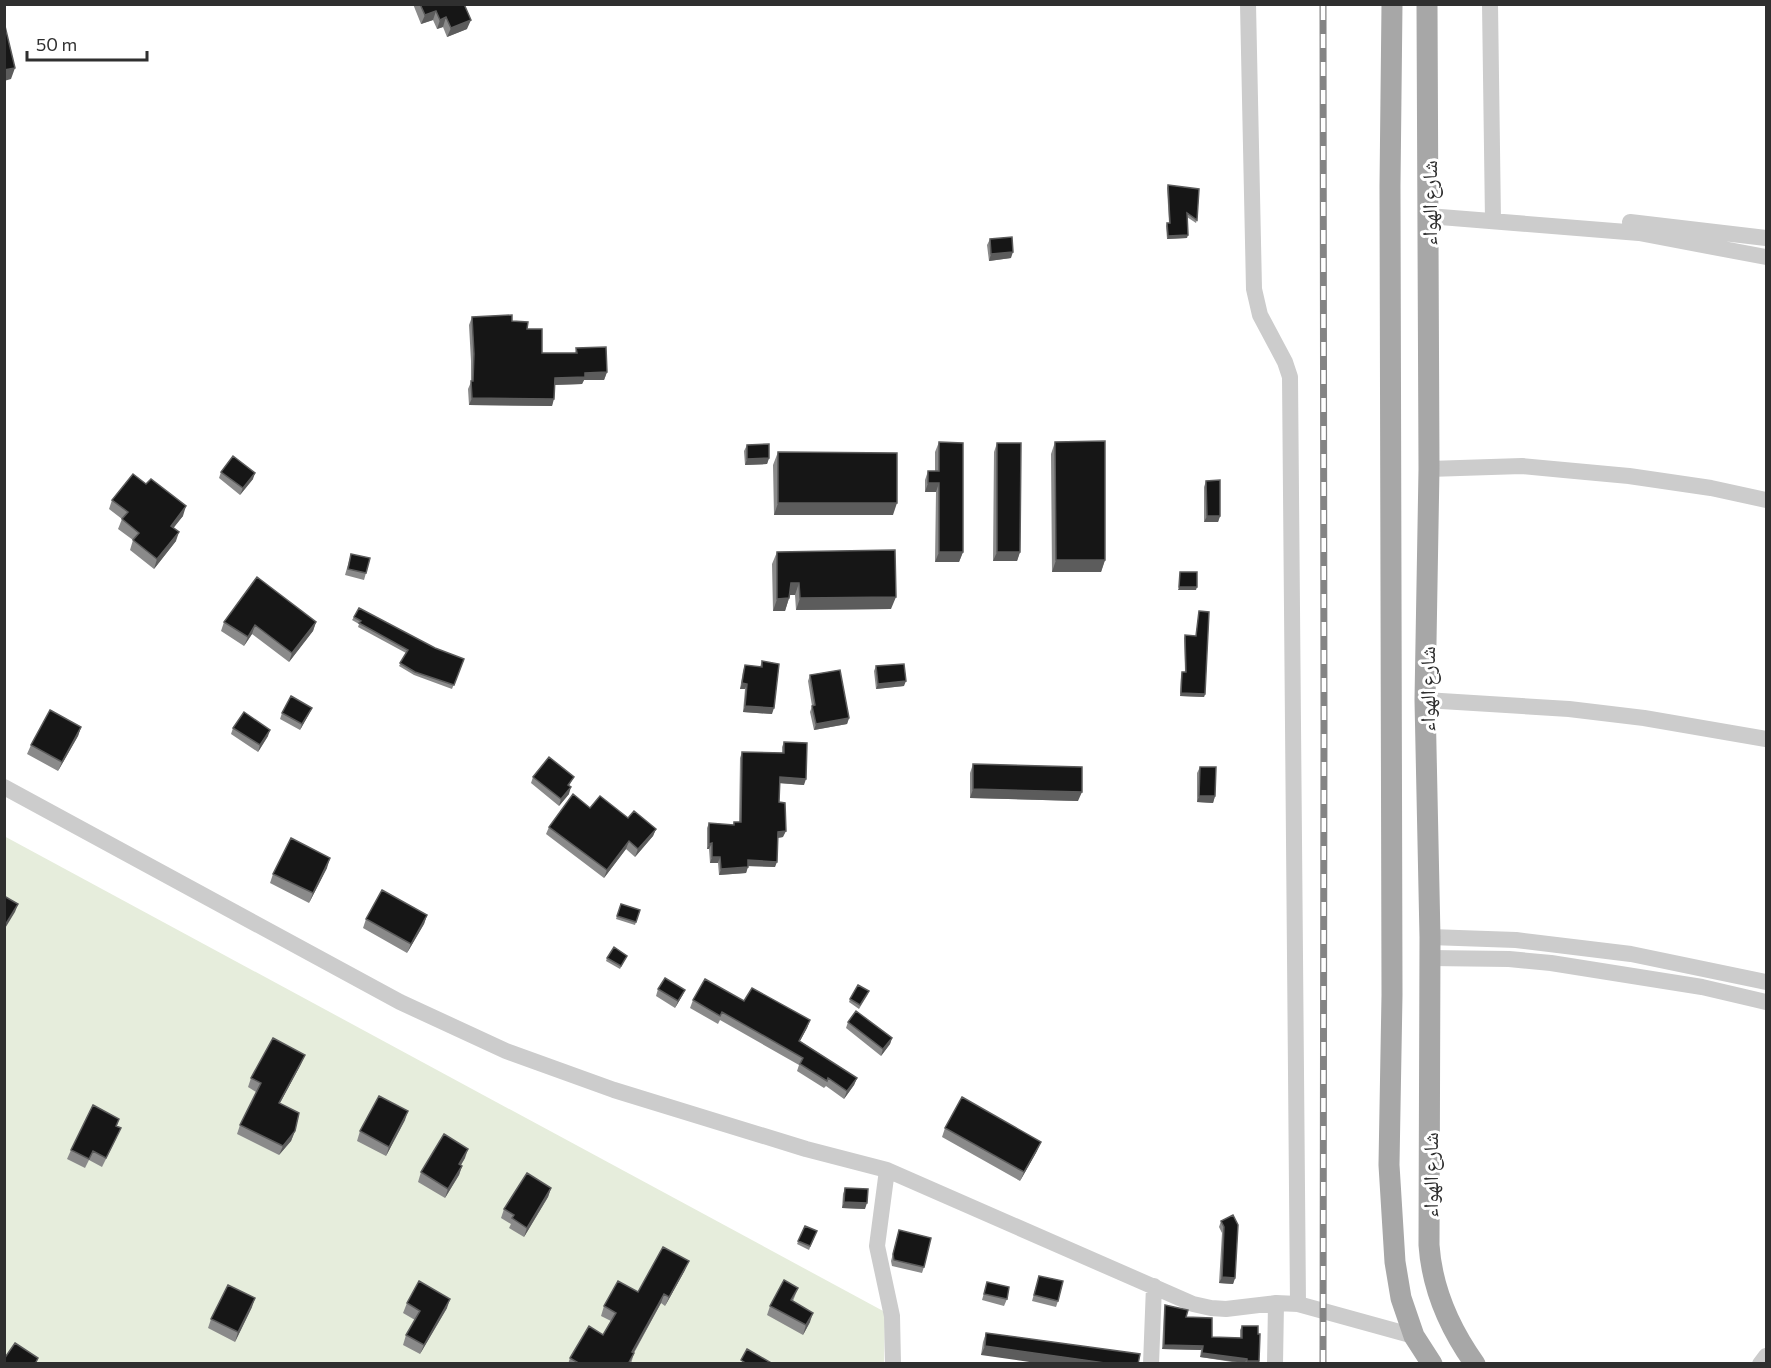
<svg xmlns="http://www.w3.org/2000/svg" width="1771" height="1368" font-family="Commissioner,'Noto Naskh Arabic',sans-serif">
<style>
.green{fill:#e6eddc}
.lines{fill:none;stroke-linecap:round;stroke-linejoin:round}
.minor{stroke:#ccc;stroke-width:16}
.major{stroke:#a7a7a7;stroke-width:21}
.rail-casing{stroke:#848484;stroke-width:7}
.rail{stroke:#fff;stroke-width:4.5;stroke-dasharray:14;stroke-linecap:butt}
.wall{fill:#8a8a8a}
.shaded-wall{fill:#5c5c5c}
.building{fill:#161616;stroke:#5c5c5c;stroke-width:1.5}
.labels{text-anchor:middle;dominant-baseline:central;stroke-width:6;stroke-linejoin:round;paint-order:stroke}
.street-label{font-size:21px;fill:#2f2f2f;stroke:#fff}
</style>
<rect width="100%" height="100%" fill="#fff"/>
<path class="green" d="M4,836L885,1312L884,1363H5Z"/>
<g class="lines">
<path class="minor" d="M1248,4L1254,289L1260,315L1285,362L1290,377L1298,1304
M1490,4L1493,221
M1428,216L1639,233L1766,257
M1630,222L1766,238
M1429,469L1522,466L1564,470L1629,476L1711,488L1766,500
M1425,700L1569,709L1644,718L1766,739
M4,787L400,1002L506,1051L614,1090L806,1149L887,1170L1193,1304L1211,1308L1226,1309L1276,1303L1298,1304L1414,1336
M1430,937L1516,940L1631,954L1766,982
M1430,958L1509,959L1551,963L1702,987L1766,1002
M887,1170L877,1246L892,1316L893,1364
M1151,1364L1154,1286
M1275,1364L1276,1303
M1760,1364L1766,1356"/>
<path class="major" d="M1392,4L1390,186L1392,995L1389,1165L1395,1262L1401,1298L1414,1336L1432,1364
M1427,4L1429,469L1425,700L1430,937L1429,1245C1432,1288 1450,1329 1475,1364"/>
<g class="rail-casing">
<path id="rail" d="M1323,1364L1324,725L1323,4"/>
</g>
<use href="#rail" class="rail"/>
</g>
<path class="wall" d="M413,4H464L467,29L447,37L443,27L437,29L433,20L421,24Z
M1168,185L1197,220L1196,223L1187,217V238L1167,239L1166,226L1167,223H1169L1167,188Z
M990,239L1011,258L989,261L987,245Z
M472,317L512,321L527,329L542,353H575L576,348L607,372L604,380H584L582,384L555,385L552,406L469,405L468,389L471,382V361L469,325Z
M939,442L963,552L959,562H935L936,492H925V480L928,471H935V452Z
M1055,442L1105,560L1101,572H1052L1051,454Z
M997,443L1020,552L1017,561H993L994,452Z
M747,445L769,458L767,464L745,465L744,451Z
M778,452L893,515H774L773,465Z
M221,472L253,479L240,495L219,478Z
M1206,481L1220,516L1218,522H1204V487Z
M112,500L183,516L173,527L176,541L154,569L130,550L133,540L118,529L122,519L109,509Z
M777,552L891,609L796,610L795,595H790L785,611H773L772,564Z
M351,554L366,573L364,580L345,575Z
M1199,611L1205,694L1204,697L1180,696L1181,675L1182,672H1185L1184,638L1185,635L1196,636Z
M354,617L464,659L452,689L414,675L399,666L406,653L358,627L359,624L352,620Z
M224,622H316L313,631L289,662L252,634L244,646L221,631Z
M762,661L772,714L743,712L745,689H740L743,671L745,665L760,667Z
M876,666L904,686L876,689L874,671Z
M810,675L849,718L847,724L814,730L810,712L812,706L808,681Z
M282,713L309,714L300,730L280,719Z
M81,727L78,736L58,771L27,754L31,745Z
M233,728L268,736L258,752L231,734Z
M784,742L804,785L780,783L779,802L783,837L778,838L775,867L748,866L746,873L719,875L718,863H710L709,849H707V828L709,823L733,825L734,822H739L740,758L742,752L782,753V747Z
M973,764L1078,801L970,798V773Z
M1200,767L1215,796L1213,803L1197,802V773Z
M533,777H574L569,786V794L559,806L531,783Z
M590,808L628,818L656,829L653,836L635,857L626,849L604,878L546,834L549,827Z
M327,868L309,903L270,883L273,874Z
M621,904L640,910L635,925L616,919Z
M427,915L424,924L407,953L363,928L366,919Z
M627,956L620,969L606,961L607,958Z
M658,989L685,990L682,996L675,1008L656,996Z
M868,994L859,1009L849,1002L850,999Z
M693,1000L744,1001L810,1020L807,1028L800,1041L857,1078L854,1085L844,1099L826,1086L824,1088L797,1071L799,1065L720,1020L718,1024L690,1008Z
M848,1022L892,1038L890,1044L881,1056L846,1028Z
M301,1064L280,1103L295,1131L291,1141L279,1155L237,1134L240,1125L256,1092L248,1087L251,1078Z
M119,1119L117,1126V1137L102,1167L89,1160L85,1168L67,1159L71,1150Z
M405,1120L386,1156L357,1141L360,1131Z
M945,1128L1037,1151L1020,1181L942,1137Z
M465,1158L461,1165L462,1166L459,1175L445,1198L418,1182L421,1172Z
M551,1188L548,1197L524,1237L509,1228L511,1224L501,1218L504,1209Z
M845,1188L865,1209L842,1208L843,1194Z
M1233,1215L1235,1278L1233,1284L1219,1283L1222,1233L1219,1227L1221,1221Z
M805,1226L817,1231L809,1250L797,1244Z
M899,1230L924,1267L922,1273L892,1266L891,1261Z
M685,1270L665,1306L661,1303L634,1353L631,1364H568L570,1358L603,1335L611,1321L601,1316L604,1306Z
M1039,1276L1058,1301L1056,1307L1032,1301Z
M987,1282L1007,1299L1004,1306L982,1300Z
M798,1288L793,1301L810,1322L803,1335L767,1315L770,1306Z
M407,1303L447,1308L420,1354L403,1345L406,1335L415,1320L403,1313Z
M1165,1305L1186,1317L1212,1337L1240,1338V1330L1242,1326L1259,1361L1258,1364H1245L1200,1357L1201,1350L1162,1349L1164,1309Z
M252,1307L235,1342L208,1328L211,1319Z
M986,1333L1140,1354L981,1355L983,1342Z"/>
<path class="shaded-wall" d="M436,11L433,20L421,24L425,15Z
M446,17L443,27L437,29L440,20Z
M471,20L467,29L447,37L451,28Z
M15,68L11,79L4,81V70Z
M1188,235L1187,238L1167,239L1168,236Z
M1013,252L1011,258L989,261L991,254Z
M607,372L604,380H584L582,384L552,385L555,378L585,373Z
M472,398L554,399L552,406L469,405Z
M769,458L767,464L745,465L747,459Z
M255,473L253,479L240,495L243,488Z
M928,483H939L936,492H925Z
M778,503H897L893,515H774Z
M186,506L183,516L168,535L171,526Z
M1207,516H1220L1218,522H1204Z
M179,532L176,541L154,569L157,559Z
M939,552H963L959,562H935Z
M997,552H1020L1017,561H993Z
M1056,560H1105L1101,572H1052Z
M791,583H799L795,595H787Z
M1179,587H1197L1196,590H1178Z
M896,597L891,609L796,610L800,598Z
M789,598L785,611H773L777,599Z
M316,622L313,631L289,662L292,653Z
M255,625L252,634L244,646L248,637Z
M906,681L904,686L876,689L878,684Z
M742,683L747,684L745,689H740Z
M1181,693L1205,694L1204,697L1180,696Z
M745,706L774,708L772,714L743,712Z
M312,708L309,714L300,730L302,724Z
M849,718L847,724L814,730L816,724Z
M81,727L78,736L58,771L62,762Z
M270,730L268,736L258,752L260,745Z
M780,777L806,779L804,785L778,783Z
M571,787L569,794L559,806L561,799Z
M973,789L1082,792L1078,801L970,798Z
M1199,796H1215L1213,803L1197,802Z
M656,829L653,836L635,857L638,849Z
M786,831L783,837L776,838L778,832Z
M629,841L626,849L604,878L607,870Z
M712,843L709,849H707L709,844Z
M712,857H720L718,863H710Z
M330,858L327,868L309,903L313,893Z
M748,860L777,862L775,867L746,866Z
M748,867L746,873L719,875L721,869Z
M18,904L15,912L4,930V927Z
M427,915L424,924L407,953L411,944Z
M685,990L682,996L675,1008L678,1001Z
M810,1020L807,1028L796,1048L799,1041Z
M892,1038L890,1044L881,1056L883,1049Z
M305,1055L301,1064L275,1112L279,1103Z
M857,1078L854,1085L844,1099L847,1091Z
M408,1111L405,1120L386,1156L389,1147Z
M295,1131L291,1141L279,1155L283,1146Z
M1041,1142L1037,1151L1020,1181L1024,1172Z
M468,1149L465,1158L456,1173L459,1164Z
M462,1166L459,1175L445,1198L448,1189Z
M551,1188L548,1197L524,1237L527,1228Z
M844,1202L867,1203L865,1209L842,1208Z
M689,1261L685,1270L665,1306L669,1297Z
M1222,1277L1235,1278L1233,1284L1219,1283Z
M664,1294L661,1303L629,1361L632,1352Z
M255,1298L252,1307L235,1342L238,1332Z
M450,1299L447,1308L420,1354L424,1345Z
M813,1313L810,1322L803,1335L806,1325Z
M1164,1345L1203,1346L1201,1350L1162,1349Z
M985,1346L1112,1364H1043L981,1355Z
M1202,1353L1247,1359L1245,1363L1200,1357Z
M1247,1361H1259L1258,1364H1246Z"/>
<path class="building" d="M420,4H464L471,20L451,28L446,17L440,20L436,11L425,15Z
M4,22L15,68L4,70Z
M1168,185L1199,189L1197,220L1187,213L1188,235L1168,236L1167,223H1170Z
M1012,237L1013,252L991,254L990,239Z
M512,315V321L528,322L527,329H542V353H577L576,348L606,347L607,372L585,373V377L555,378L554,399L472,398L471,381H473L474,354L472,317Z
M1105,441V560H1056L1055,442Z
M939,442L963,443V552H939V483H928V471H939Z
M997,443H1021L1020,552H997Z
M769,444V458L747,459V445Z
M778,452L897,453V503H778Z
M233,456L255,473L243,488L221,472Z
M133,474L146,484L151,479L186,506L171,526L179,532L157,559L133,540L139,533L122,519L128,512L112,500Z
M1220,480V516H1207L1206,481Z
M895,550L896,597L800,598L799,583H791L789,598L777,599V552Z
M351,554L370,558L366,573L348,569Z
M1180,572H1197V587H1179Z
M257,577L316,622L292,653L255,625L248,637L224,622Z
M359,608L435,648L464,659L454,685L415,672L400,663L408,650L359,623L361,621L354,617Z
M1199,611L1209,612L1205,694L1181,693L1182,672H1186L1185,635L1196,636Z
M762,661L779,664L774,708L745,706L747,684L742,683L745,665L762,667Z
M904,664L906,681L878,684L876,666Z
M840,670L849,718L816,724L812,706L815,705L810,675Z
M291,696L312,708L302,724L282,713Z
M50,710L81,727L62,762L31,745Z
M244,712L270,730L260,745L233,728Z
M784,742L807,743L806,779L780,777L779,802L785,803L786,831L778,832L777,862L748,860V867L721,869L720,857H712V843L709,844V823L734,825V822H741L742,752L784,753Z
M549,757L574,777L568,785L571,787L561,799L533,777Z
M973,764L1082,767V792L973,789Z
M1200,767H1216L1215,796H1199Z
M573,794L590,808L600,796L628,818L634,811L656,829L638,849L629,841L607,870L549,827Z
M291,838L330,858L313,893L273,874Z
M382,890L427,915L411,944L366,919Z
M4,896L18,904L4,927Z
M621,904L640,910L636,922L617,916Z
M614,947L627,956L621,966L607,958Z
M665,978L685,990L678,1001L658,989Z
M705,979L744,1001L752,988L810,1020L799,1041L857,1078L847,1091L828,1078L827,1081L800,1064L803,1058L722,1012L720,1016L693,1000Z
M858,985L869,991L860,1005L850,999Z
M856,1011L892,1038L883,1049L848,1022Z
M273,1038L305,1055L279,1103L299,1113L295,1131L283,1146L240,1125L261,1083L251,1078Z
M379,1096L408,1111L389,1147L360,1131Z
M962,1097L1041,1142L1024,1172L945,1128Z
M93,1105L119,1119L116,1126L121,1128L106,1158L93,1151L89,1159L71,1150Z
M444,1134L468,1149L459,1164L462,1166L448,1189L421,1172Z
M527,1173L551,1188L527,1228L512,1218L514,1215L504,1209Z
M845,1188L868,1189L867,1203L844,1202Z
M1233,1215L1238,1225L1235,1278L1222,1277L1224,1227L1221,1221Z
M805,1226L817,1231L810,1246L798,1241Z
M899,1230L931,1238L924,1267L894,1260L893,1254Z
M663,1247L689,1261L669,1297L664,1294L632,1352L634,1353L628,1364H580L570,1358L589,1326L603,1335L616,1313L604,1306L618,1281L638,1292Z
M1039,1276L1063,1281L1058,1301L1034,1295Z
M784,1280L798,1288L791,1300L813,1313L806,1325L770,1306Z
M419,1281L450,1299L424,1345L406,1335L420,1311L407,1303Z
M987,1282L1009,1287L1007,1299L984,1294Z
M228,1285L255,1298L238,1332L211,1319Z
M1165,1305L1188,1310L1186,1317L1212,1318V1337L1242,1338V1326H1258V1334H1260L1259,1361H1247V1359L1202,1353L1203,1346L1164,1345Z
M986,1333L1140,1354L1138,1364H1112L985,1346Z
M15,1343L38,1358L35,1364H4V1359Z
M747,1349L773,1364H747L741,1360Z"/>
<g class="labels">
<g class="street-label">
<text transform="translate(1428 203) rotate(-90)">شارع الهواء</text>
<text transform="translate(1426 689) rotate(-90)">شارع الهواء</text>
<text transform="translate(1429 1175) rotate(-90)">شارع الهواء</text>
</g>
</g>
<rect width="1771" height="1368" fill="none" stroke="#2f2f2f" stroke-width="12"/>
<path d="M27 51v9h120v-9" fill="none" stroke="#2f2f2f" stroke-width="3"/>
<text x="36" y="51" font-size="18" fill="#2f2f2f" stroke="#ffffff" stroke-width="4.5" paint-order="stroke">50 m</text>
</svg>
